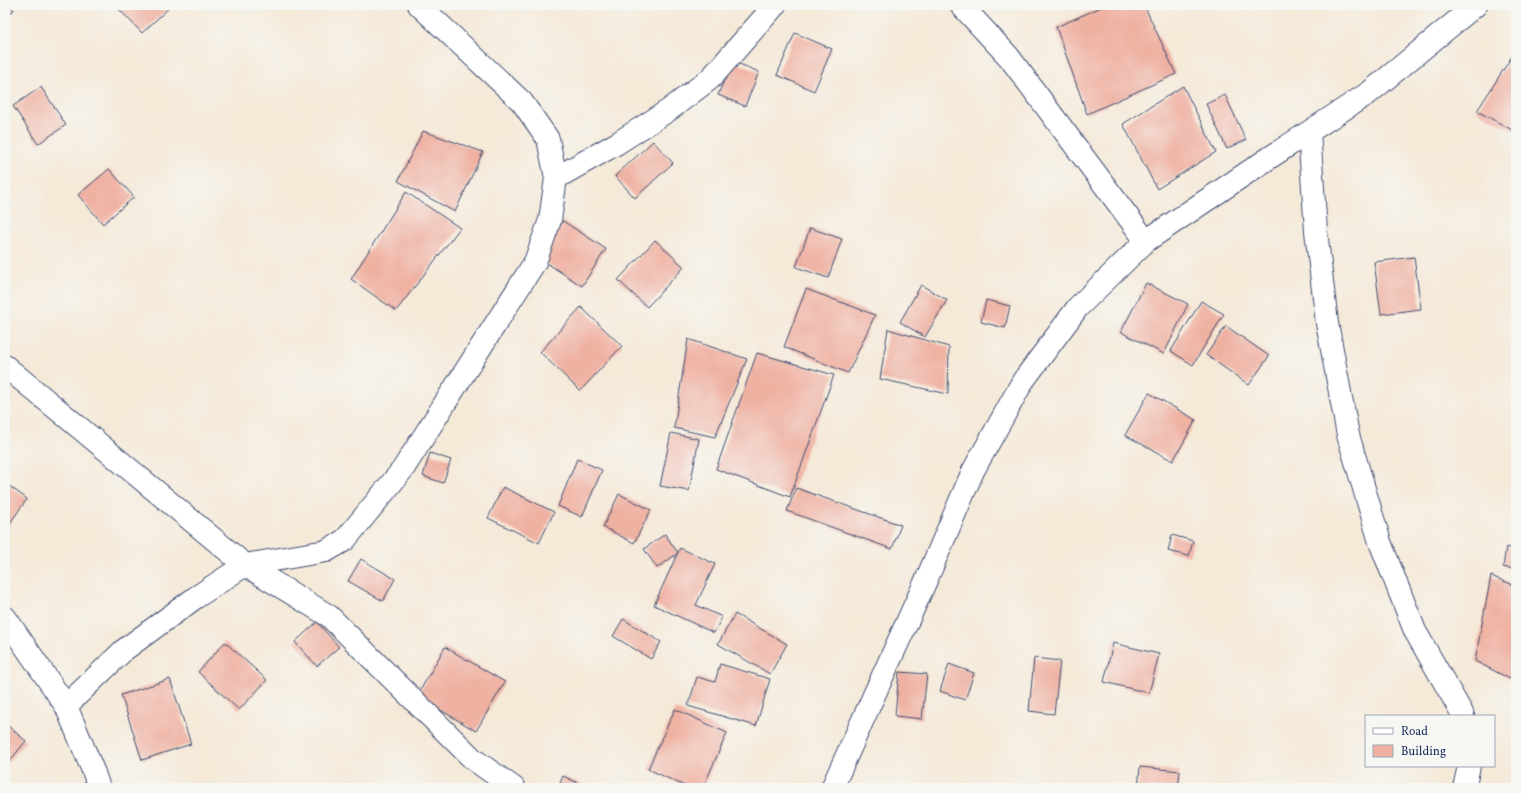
<svg xmlns="http://www.w3.org/2000/svg" width="1521" height="793" font-family="Vollkorn,serif">
<style>
.building{fill:#efb1a2}
.lines{fill:none;stroke-linecap:round;stroke-linejoin:round}
.minor-casing{stroke:#3c4b70;stroke-width:24}
.minor{stroke:#fff;stroke-width:22}
</style>
<rect width="100%" height="100%" fill="#f6f6f2"/>
<filter id="ink" filterUnits="userSpaceOnUse"><feTurbulence type="fractalNoise" baseFrequency=".025" numOctaves="2"/><feDisplacementMap in="SourceGraphic" scale="8" xChannelSelector="R" yChannelSelector="G"/><feConvolveMatrix kernelMatrix="1 2 1 2 8 2 1 2 1" color-interpolation-filters="sRGB"/></filter>
<filter id="wash" filterUnits="userSpaceOnUse"><feTurbulence type="fractalNoise" baseFrequency=".012" numOctaves="4" result="noise"/><feDisplacementMap in="SourceGraphic" scale="16" xChannelSelector="R" yChannelSelector="G"/><feGaussianBlur stdDeviation="0.9" result="paint"/><feColorMatrix in="noise" values="0 0 0 0 0 0 0 0 0 0 0 0 0 0 0 0 0 1.4 0 .05"/><feComposite in="paint" operator="in"/></filter>
<g filter="url(#wash)">
<rect width="100%" height="100%" fill="#f5e9d8"/>
<g id="blocks">
<path class="building" d="M5,5H10L14,10L5,17Z
M115,5H172L142,33Z
M1106,5H1144L1176,74L1087,114L1056,27Z
M795,33L832,49L814,91L777,75Z
M1516,50V132L1477,111Z
M732,61L759,72L745,106L718,95Z
M1183,86L1216,152L1157,189L1123,124Z
M41,87L66,125L38,144L13,106Z
M1225,95L1246,140L1227,149L1206,104Z
M423,131L483,152L455,212L398,181Z
M653,141L673,163L635,198L615,176Z
M109,169L134,197L103,224L78,195Z
M406,192L460,228L396,311L351,279Z
M563,221L606,249L582,286L539,258Z
M810,228L842,239L828,278L796,267Z
M655,240L684,267L647,307L618,280Z
M1414,257L1421,309L1381,314L1374,262Z
M1146,283L1188,304L1164,354L1121,332Z
M921,285L947,300L925,337L900,322Z
M806,289L875,315L848,373L784,347Z
M986,300L1010,306L1005,328L981,322Z
M1201,301L1224,314L1193,365L1171,351Z
M581,307L622,346L580,391L540,352Z
M1226,326L1269,356L1249,385L1206,355Z
M888,329L949,347L948,394L880,379Z
M688,339L747,359L715,437L674,428Z
M757,353L834,375L790,497L716,469Z
M1149,393L1196,420L1173,461L1125,435Z
M671,433L699,439L689,491L660,486Z
M430,453L451,460L443,483L423,476Z
M577,459L602,470L582,517L558,506Z
M5,483L27,499L5,530Z
M503,487L554,512L539,543L488,518Z
M796,488L901,525L892,549L787,511Z
M619,494L651,510L634,543L603,527Z
M665,534L678,553L657,568L644,549Z
M1172,535L1193,541L1189,556L1168,551Z
M1506,547L1516,549V569L1503,567Z
M680,548L715,564L696,605L722,617L714,633L654,605Z
M361,559L395,579L383,601L348,581Z
M1491,576L1516,586V682L1475,661Z
M735,614L787,644L770,674L718,644Z
M623,619L661,642L651,659L613,636Z
M317,622L339,647L317,666L295,642Z
M225,642L267,680L239,710L198,672Z
M1113,643L1159,654L1149,693L1104,682Z
M445,647L505,682L476,731L417,696Z
M1034,658L1060,661L1054,714L1029,711Z
M720,664L770,679L756,726L688,706L697,677L715,682Z
M949,664L974,673L965,700L940,691Z
M899,672L927,674L922,719L895,716Z
M170,679L191,744L142,760L121,695Z
M675,709L727,733L703,788H689L648,769Z
M7,725L26,741L9,762L5,759V728Z
M1140,767L1180,771L1178,788H1138Z
M563,776L589,788H558Z"/>
</g>
</g>
<g filter="url(#ink)">
<use href="#blocks" fill-opacity="0" stroke="#3c4b70" stroke-width="1"/>
<g class="lines">
<g class="minor-casing">
<path id="minor" d="M961,5L1009,57L1146,241
M1309,132L1316,231L1327,323L1348,435L1380,542L1415,631L1462,713L1463,716
M556,178L616,144L669,110L711,78L775,5
M5,366L245,565L329,616L473,759L514,788
M5,617L66,706L94,773L99,788
M66,706L124,650L195,598L245,565L326,551L345,540L403,469L535,262L550,220L556,178L548,139L522,102L419,5
M832,788L928,576L973,471L1023,381L1078,307L1146,241L1260,164L1370,92L1476,5
M1464,788L1469,766"/>
</g>
<use href="#minor" class="minor"/>
</g>
</g>
<rect width="1521" height="793" fill="none" stroke="#f6f6f2" stroke-width="20"/>
<rect x="1365" y="715" width="130" height="52" fill="#f6f6f2" stroke="#9ea6b7"/>
<rect x="1373" y="728" width="20" height="6" fill="#ffffff" stroke="#9ea6b7"/>
<text x="1401" y="735" font-size="12" fill="#1b2f5e">Road</text>
<rect x="1373" y="745" width="20" height="12" fill="#efb1a2" stroke="#9ea6b7"/>
<text x="1401" y="755" font-size="12" fill="#1b2f5e">Building</text>
</svg>
